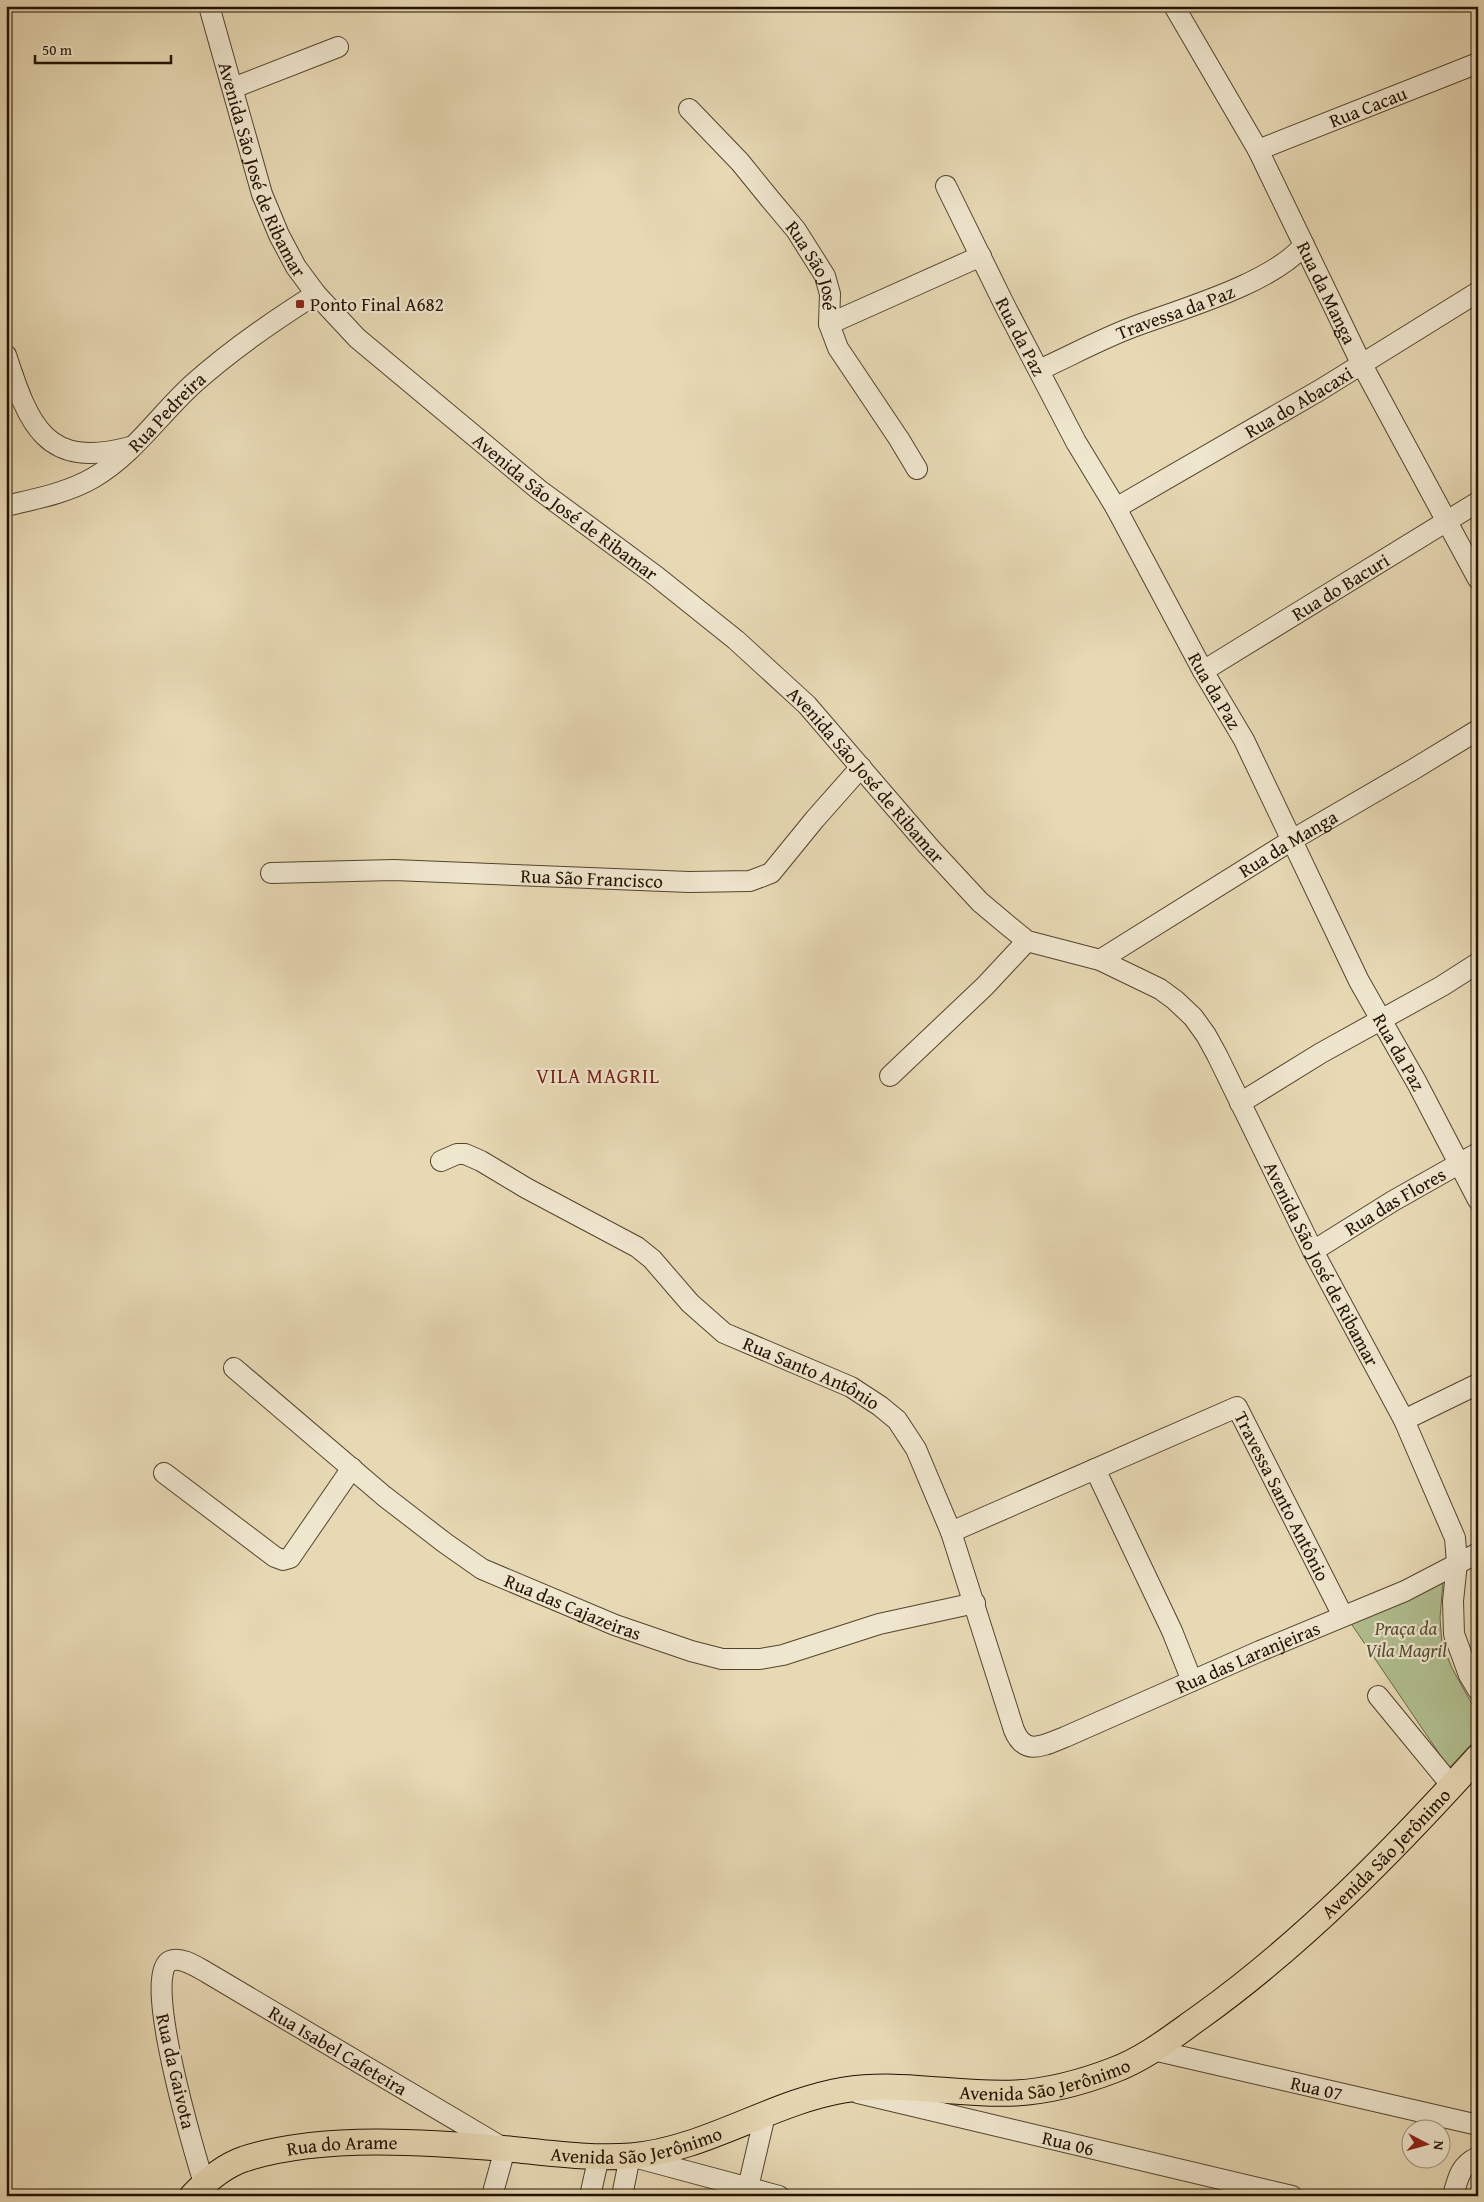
<svg xmlns="http://www.w3.org/2000/svg" width="1484" height="2202" font-family="'Gentium Book Plus',serif">
<style>
.green{fill:#b1c090;stroke:#6a6948}
.lines{fill:none;stroke-linecap:round;stroke-linejoin:round}
.minor-casing{stroke:#53442d;stroke-width:22}
.major-casing{stroke:#221200;stroke-width:27}
.minor{stroke:#efe6ce;stroke-width:20}
.major{stroke:#e7d9b4;stroke-width:25}
.poi-dot{fill:#8f2418;stroke:#efe6ce;stroke-width:2}
.labels{text-anchor:middle;dominant-baseline:central;stroke-width:4.5;stroke-linejoin:round;paint-order:stroke}
.street-label{font-size:19px;fill:#221200;stroke:#efe6ce}
.poi-label{font-size:19px;fill:#221200;stroke:#efe6ce;text-anchor:start}
.park-label{font-size:19px;font-style:italic;fill:#544f32;stroke:#efe6ce}
.neighbourhood-label{font-size:20px;letter-spacing:1px;fill:#7a1f14;stroke:#efe6ce}
</style>
<rect width="100%" height="100%" fill="#e7d9b4"/>
<filter id="stains"><feTurbulence type="fractalNoise" baseFrequency=".004" numOctaves="4"/><feColorMatrix values="0 0 0 0 .2 0 0 0 0 .09 0 0 0 0 .02 0 0 0 .5 -.17"/></filter>
<radialGradient id="worn" r=".72"><stop offset=".6" stop-color="#630" stop-opacity="0"/><stop offset="1" stop-color="#630" stop-opacity=".3"/></radialGradient>
<path class="green" d="M1443,1581L1440,1618L1442,1644L1452,1668L1478,1715V1737L1449,1768L1350,1622Z"/>
<g class="lines">
<g class="minor-casing">
<g id="minor">
<path id="s1" d="M209,6L262,194L279,235L296,267L316,294L357,338L538,489L656,576L736,640L807,705L930,848L980,902L1005,923L1027,941L1100,960L1160,989L1175,1000L1193,1017L1206,1035L1217,1055L1313,1251L1404,1420L1455,1538L1457,1563L1453,1601L1454,1634L1469,1675L1478,1690"/>
<path id="s2" d="M1174,6L1258,150L1361,363L1478,579"/>
<path d="M233,88L338,47"/>
<path id="s3" d="M689,109L740,162L770,199L796,230L825,276L830,294L829,324L838,348L899,439L917,469"/>
<path id="s4" d="M1258,150L1478,63"/>
<path id="s5" d="M946,186L1005,306L1076,442L1116,508L1203,671L1244,740L1359,981L1417,1083L1478,1200"/>
<path d="M829,324L981,256"/>
<path d="M6,355C29,425 45,470 130,447"/>
<path id="s6" d="M1039,370C1070,356 1101,339 1133,327C1181,309 1271,284 1304,245"/>
<path id="s7" d="M6,506C35,499 67,493 93,478C133,455 159,415 193,384C231,350 273,321 316,294"/>
<path id="s8" d="M1116,508L1320,390L1478,292"/>
<path id="s9" d="M1203,671L1478,502"/>
<path id="s10" d="M271,873L394,870L689,882L750,881L771,873L815,819L861,767"/>
<path id="s11" d="M1100,960L1292,840L1414,769L1478,730"/>
<path d="M890,1076L985,986L1027,941"/>
<path d="M1240,1103L1321,1053L1442,986L1478,963"/>
<path id="s12" d="M441,1161L457,1154H465L481,1161L526,1188L637,1247L652,1259L690,1303L724,1333L851,1387L880,1406L897,1420L916,1449L951,1532L1014,1730C1025,1757 1044,1745 1065,1737L1260,1651L1405,1591L1478,1553"/>
<path id="s13" d="M1313,1251L1393,1201L1478,1153"/>
<path id="s14" d="M234,1368L384,1496L445,1543L482,1569L615,1625L691,1651L722,1659H760L783,1655L879,1624L975,1603"/>
<path d="M1404,1420L1478,1384"/>
<path d="M1095,1469L1172,1631L1192,1681"/>
<path d="M164,1473L275,1557L283,1560L290,1558L352,1468"/>
<path id="s15" d="M951,1532L1237,1407L1343,1616"/>
<path d="M1378,1696L1452,1786"/>
<path id="s16" d="M1153,2050L1478,2125"/>
<path id="s17" d="M858,2093L1292,2196"/>
<path id="s18" d="M204,2183C195,2155 141,1974 170,1961C181,1956 197,1967 206,1972L505,2149L492,2196"/>
<path d="M590,2196L599,2156"/>
<path d="M622,2196L630,2156L779,2196"/>
<path d="M746,2196L765,2115"/>
<path d="M1453,2196C1458,2178 1460,2165 1478,2157"/>
</g>
</g>
<g class="major-casing">
<g id="major">
<path id="s19" d="M192,2196C207,2180 224,2166 244,2159C321,2134 429,2142 509,2149C549,2153 591,2159 631,2156C704,2150 772,2102 844,2090C904,2081 958,2096 1016,2093C1050,2091 1083,2082 1114,2070C1146,2058 1173,2036 1200,2017C1303,1943 1393,1851 1478,1757"/>
</g>
</g>
<use href="#minor" class="minor"/>
<use href="#major" class="major"/>
</g>
<rect class="poi-dot" x="295" y="299" width="10" height="10" rx="2.5"/>
<g class="labels">
<g class="street-label">
<text stroke="none"><textPath href="#s4" startOffset="118">Rua Cacau</textPath></text>
<text stroke="none"><textPath href="#s1" startOffset="172">Avenida São José de Ribamar</textPath></text>
<text stroke="none"><textPath href="#s3" startOffset="202">Rua São José</textPath></text>
<text stroke="none"><textPath href="#s2" startOffset="325">Rua da Manga</textPath></text>
<text stroke="none"><textPath href="#s6" startOffset="148">Travessa da Paz</textPath></text>
<text stroke="none"><textPath href="#s5" startOffset="168">Rua da Paz</textPath></text>
<text stroke="none"><textPath href="#s8" startOffset="211">Rua do Abacaxi</textPath></text>
<text stroke="none"><textPath href="#s7" startOffset="191">Rua Pedreira</textPath></text>
<text stroke="none"><textPath href="#s1" startOffset="638">Avenida São José de Ribamar</textPath></text>
<text stroke="none"><textPath href="#s9" startOffset="161">Rua do Bacuri</textPath></text>
<text stroke="none"><textPath href="#s5" startOffset="572">Rua da Paz</textPath></text>
<text stroke="none"><textPath href="#s1" startOffset="1042">Avenida São José de Ribamar</textPath></text>
<text stroke="none"><textPath href="#s11" startOffset="221">Rua da Manga</textPath></text>
<text stroke="none"><textPath href="#s10" startOffset="321">Rua São Francisco</textPath></text>
<text stroke="none"><textPath href="#s5" startOffset="978">Rua da Paz</textPath></text>
<text stroke="none"><textPath href="#s13" startOffset="96">Rua das Flores</textPath></text>
<text stroke="none"><textPath href="#s1" startOffset="1738">Avenida São José de Ribamar</textPath></text>
<text stroke="none"><textPath href="#s12" startOffset="440">Rua Santo Antônio</textPath></text>
<text stroke="none"><textPath href="#s15" startOffset="412">Travessa Santo Antônio</textPath></text>
<text stroke="none"><textPath href="#s14" startOffset="418">Rua das Cajazeiras</textPath></text>
<text stroke="none"><textPath href="#s12" startOffset="1131">Rua das Laranjeiras</textPath></text>
<text stroke="none"><textPath href="#s19" startOffset="1300">Avenida São Jerônimo</textPath></text>
<text stroke="none"><textPath href="#s18" startOffset="422">Rua Isabel Cafeteira</textPath></text>
<text transform="translate(176 2071) rotate(77)">Rua da Gaivota</text>
<text stroke="none"><textPath href="#s19" startOffset="880">Avenida São Jerônimo</textPath></text>
<text stroke="none"><textPath href="#s16" startOffset="168">Rua 07</textPath></text>
<text stroke="none"><textPath href="#s19" startOffset="460">Avenida São Jerônimo</textPath></text>
<text stroke="none"><textPath href="#s17" startOffset="216">Rua 06</textPath></text>
<text stroke="none"><textPath href="#s19" startOffset="164">Rua do Arame</textPath></text>
</g>
<g class="poi-label">
<text x="310" y="304">Ponto Final A682</text>
</g>
<g class="park-label">
<text x="1406" y="1628">Praça da<tspan x="1406" dy="22">Vila Magril</tspan></text>
</g>
<g class="neighbourhood-label">
<text x="598" y="1075">VILA MAGRIL</text>
</g>
</g>
<rect width="1484" height="2202" fill="none" stroke="#e7d9b4" stroke-width="25"/>
<rect x="8" y="8" width="1469" height="2187" fill="none" stroke="#221200" stroke-width="2.5"/>
<rect x="12" y="12" width="1459" height="2177" fill="none" stroke="#221200"/>
<g transform="translate(1426 2144) rotate(96)"><circle r="24" fill="#efe6ce" stroke="#9d917c"/>
<path d="M0-4L9 19L0 12L-9 19Z" fill="#8f2418"/>
<text y="-8" font-size="14" font-weight="bold" text-anchor="middle" fill="#221200">N</text>
</g>
<path d="M35 55v8h136v-8" fill="none" stroke="#221200" stroke-width="2.5"/>
<text x="42" y="55" font-size="15" fill="#221200" stroke="#efe6ce" stroke-width="4" paint-order="stroke">50 m</text>
<rect width="100%" height="100%" filter="url(#stains)"/>
<rect width="100%" height="100%" fill="url(#worn)"/>
</svg>
